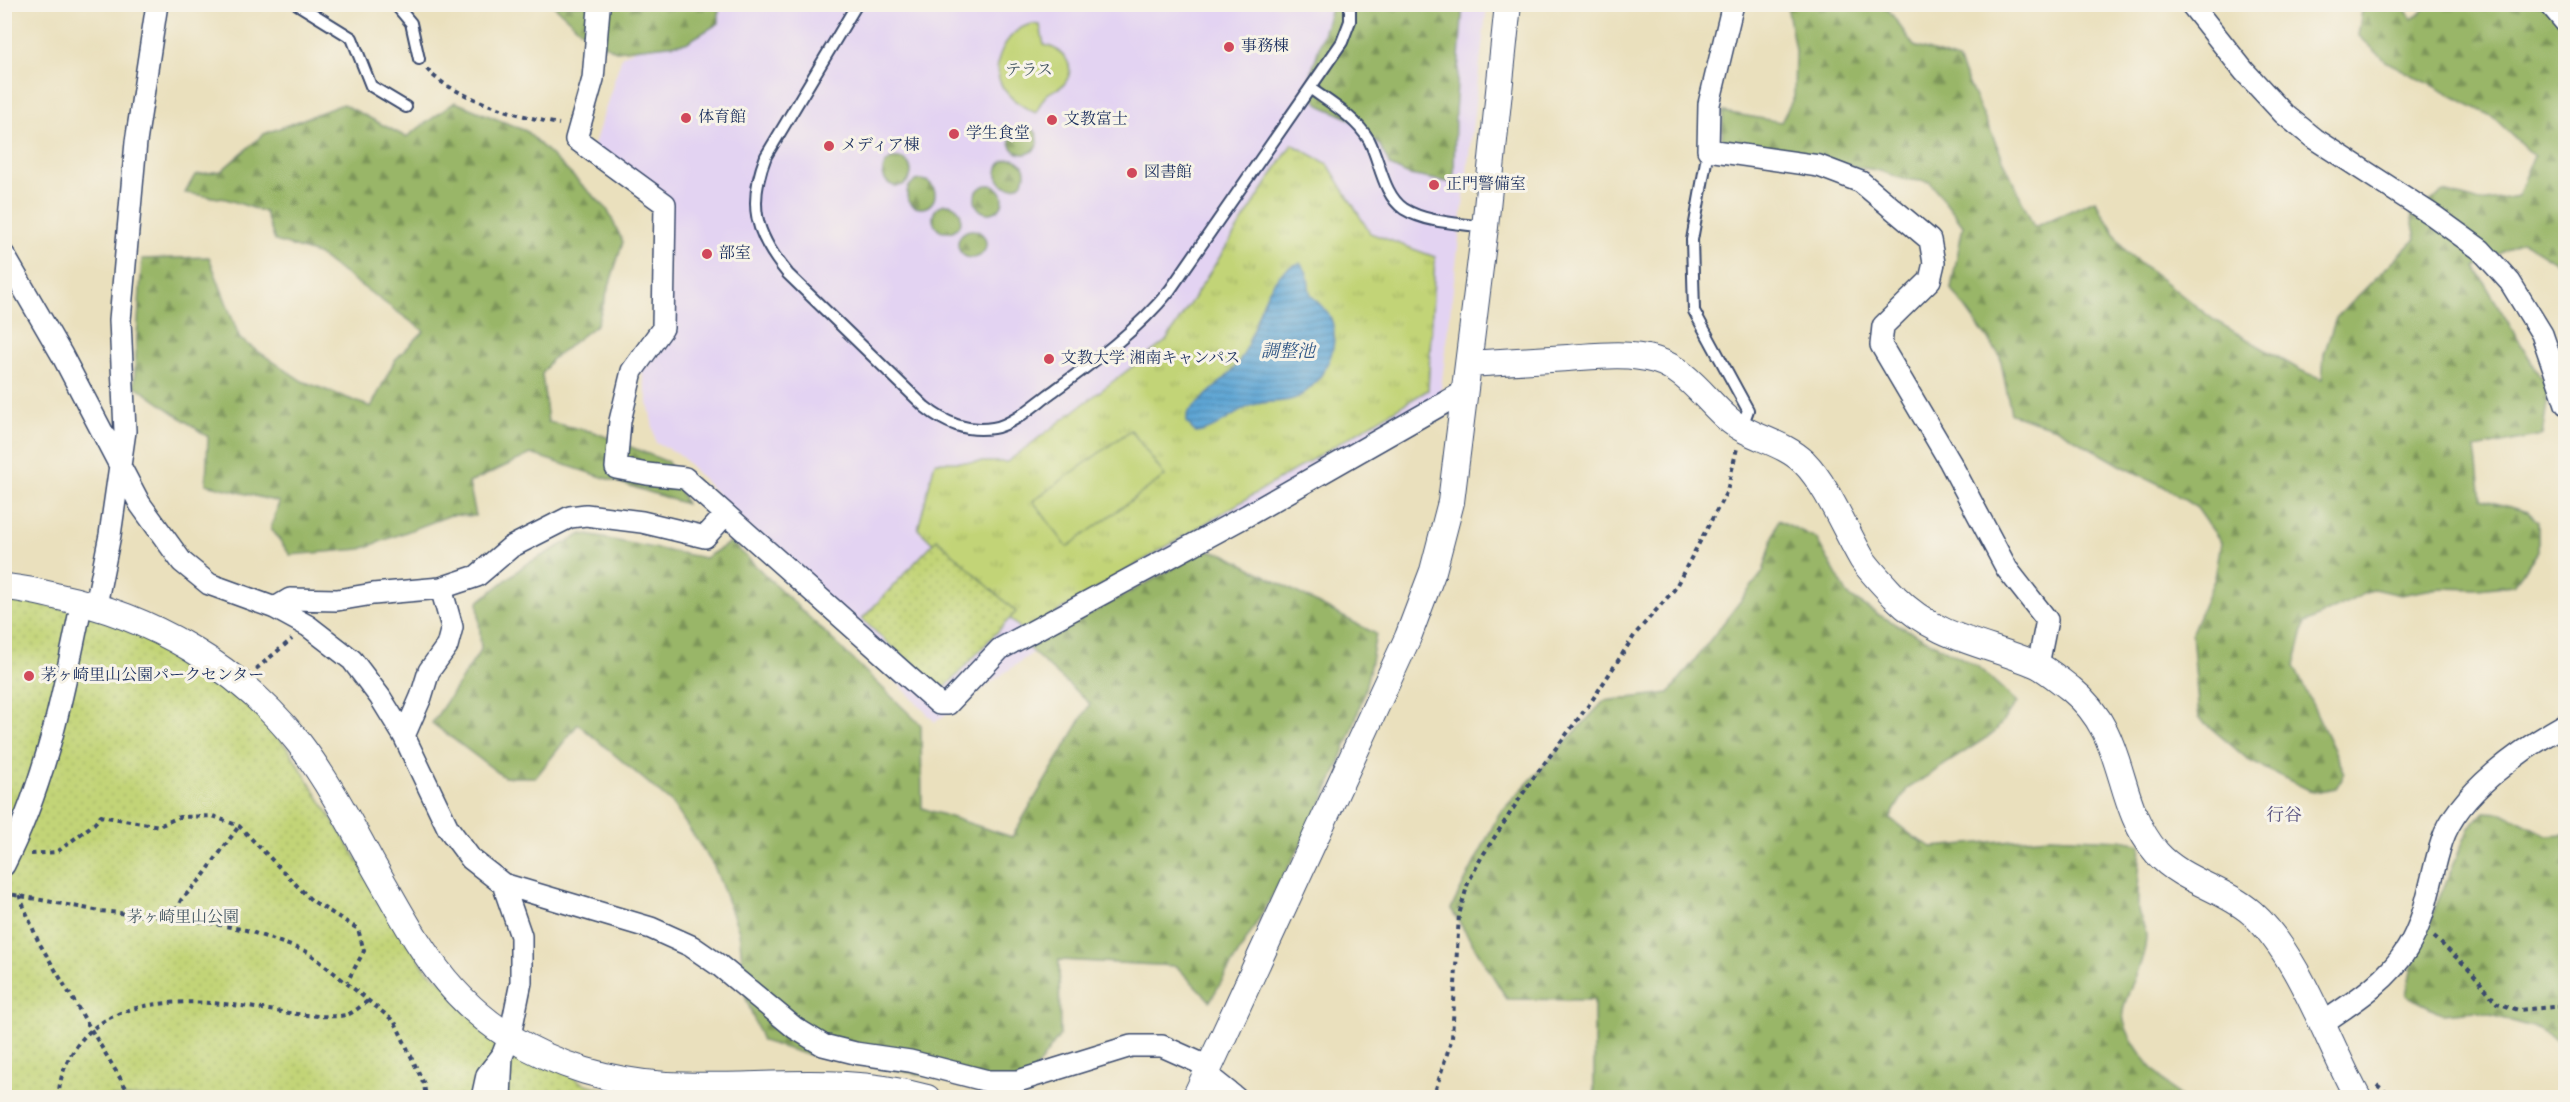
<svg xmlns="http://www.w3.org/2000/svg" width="2570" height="1102" font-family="'Old Standard TT','Noto Serif JP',serif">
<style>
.built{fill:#e3d3f2}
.grass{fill:url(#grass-tufts);stroke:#6e826a;stroke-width:1.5}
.forest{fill:url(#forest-firs);stroke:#5a7263;stroke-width:1.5}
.park{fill:url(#park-dots);stroke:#6e826a;stroke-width:1.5}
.garden{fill:#c2d477;stroke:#6e826a;stroke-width:1.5}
.water{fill:url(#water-rules);stroke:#3c6a99;stroke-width:1.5}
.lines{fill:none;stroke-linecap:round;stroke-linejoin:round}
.service-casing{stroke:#3a4a6c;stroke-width:14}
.minor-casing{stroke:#3a4a6c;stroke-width:24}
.tertiary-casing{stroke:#3a4a6c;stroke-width:28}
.path{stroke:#3a4a6c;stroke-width:4;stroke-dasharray:4.5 4.5;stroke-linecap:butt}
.service{stroke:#fff;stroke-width:10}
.minor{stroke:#fff;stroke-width:21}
.tertiary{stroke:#fff;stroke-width:26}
.poi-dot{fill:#d1495b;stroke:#f7f3e8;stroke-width:2}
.labels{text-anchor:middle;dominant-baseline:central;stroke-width:6;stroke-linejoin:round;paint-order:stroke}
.poi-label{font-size:16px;fill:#1b2f5e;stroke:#f7f3e8;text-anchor:start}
.park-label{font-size:16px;fill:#455864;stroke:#f7f3e8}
.water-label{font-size:18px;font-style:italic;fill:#325887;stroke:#f7f3e8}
.neighbourhood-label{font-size:18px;fill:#5c5683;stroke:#f7f3e8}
</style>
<defs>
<pattern id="grass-tufts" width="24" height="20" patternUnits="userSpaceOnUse" patternTransform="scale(1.5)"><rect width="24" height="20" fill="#c2d477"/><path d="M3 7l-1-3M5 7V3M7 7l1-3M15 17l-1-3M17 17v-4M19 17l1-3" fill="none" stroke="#a6b669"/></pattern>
<pattern id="forest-firs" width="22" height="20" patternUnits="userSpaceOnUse" patternTransform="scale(1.5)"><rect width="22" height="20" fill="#99b668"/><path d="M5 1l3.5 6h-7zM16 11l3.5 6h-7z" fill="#7c9459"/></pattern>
<pattern id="park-dots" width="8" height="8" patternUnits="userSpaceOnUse" patternTransform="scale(1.5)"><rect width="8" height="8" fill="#c2d477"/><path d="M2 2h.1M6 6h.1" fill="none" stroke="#a6b669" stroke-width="1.8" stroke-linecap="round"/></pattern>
<pattern id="water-rules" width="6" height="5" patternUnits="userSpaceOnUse" patternTransform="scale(1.5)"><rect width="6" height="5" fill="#5da5d4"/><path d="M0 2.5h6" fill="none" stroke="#4c87af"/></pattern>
</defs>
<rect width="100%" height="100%" fill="#f7f3e8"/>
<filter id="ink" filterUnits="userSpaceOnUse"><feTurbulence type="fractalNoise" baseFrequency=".0167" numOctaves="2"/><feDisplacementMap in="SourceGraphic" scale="12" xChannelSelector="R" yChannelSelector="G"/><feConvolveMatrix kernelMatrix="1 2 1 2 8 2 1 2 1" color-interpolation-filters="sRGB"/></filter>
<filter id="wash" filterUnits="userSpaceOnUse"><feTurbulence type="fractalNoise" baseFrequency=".008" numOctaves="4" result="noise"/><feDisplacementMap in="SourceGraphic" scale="24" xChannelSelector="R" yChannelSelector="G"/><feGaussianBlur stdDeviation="1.35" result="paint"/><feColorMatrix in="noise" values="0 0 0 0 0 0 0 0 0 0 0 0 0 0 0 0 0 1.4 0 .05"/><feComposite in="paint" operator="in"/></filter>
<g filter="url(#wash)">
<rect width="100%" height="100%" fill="#eae0bd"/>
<path class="built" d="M724,5H1487L1440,397L1125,588L935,722L678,453L656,443L642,371L666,347L670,312L667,205L591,154L622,56Z"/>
<path class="grass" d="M1292,144L1328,164L1370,233L1435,257L1428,390L1024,632L918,529L935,462H1007L1166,341Z"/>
<path class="forest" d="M553,5H719V23L686,43L616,51L587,36Z
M1332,5H1463L1455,112L1454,183L1409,175L1390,166L1380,146L1348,118L1321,106L1306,90Z
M1787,5H1885L1914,46L1958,60L2034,227L2095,200L2126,252L2214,320L2300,370L2322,379L2324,354L2336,318L2416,238L2411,214L2444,192L2481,202L2518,196L2534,156L2493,117L2387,62L2358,35L2363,5H2402L2412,19L2430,5H2565V268L2522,241L2475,267L2549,391L2542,435L2475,448L2481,499L2528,512L2538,522V552L2513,585L2478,589L2438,588L2400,595L2374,589L2305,623L2294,666L2345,773L2336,788L2313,792L2250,761L2199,718L2192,632L2215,578L2221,542L2197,508L2163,486L2122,466L2056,428L2011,414L2000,356L1951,288L1963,226L1930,182L1903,179L1880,171L1722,142L1723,112L1781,122L1794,97L1795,50Z
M455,102L526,131L607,209L623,242L597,324L551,360L542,374L548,422L594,432L668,462L686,504L531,454L469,483L476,516L451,515L361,549L290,555L271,528L279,502L206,484L208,437L134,385L142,259L209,257L240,339L302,381L371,407L395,360L424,331L317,254L275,241L265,212L226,199L185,193L195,175L221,171L264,134L343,104L406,137Z
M1010 140a14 14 0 1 1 28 0a14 14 0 1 1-28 0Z
M883 172a14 14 0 1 1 28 0a14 14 0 1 1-28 0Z
M997 173a14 14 0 1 1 28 0a14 14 0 1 1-28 0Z
M907 194a14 14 0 1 1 28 0a14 14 0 1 1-28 0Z
M975 199a14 14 0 1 1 28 0a14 14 0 1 1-28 0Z
M933 218a14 14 0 1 1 28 0a14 14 0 1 1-28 0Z
M958 244a14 14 0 1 1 28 0a14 14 0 1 1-28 0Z
M1778,520L1816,538L1848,595L1877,614L1977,666L2017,702L1994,733L1907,789L1890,818L1915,838L1932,847L2049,837L2121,840L2141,844C2140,865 2137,888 2138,909C2139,918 2145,926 2146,935C2146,960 2131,983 2124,1006C2116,1034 2162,1080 2180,1097H1594V1000L1507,999L1451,909L1499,814L1604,701L1669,693L1763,572Z
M582,534L705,558L731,542L921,725L922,808L1012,837L1090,704L1028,648L1207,550L1224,554L1376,634C1372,655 1369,676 1363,696C1331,806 1268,903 1210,1001L1176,966L1059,960L1060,1035L1019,1092L801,1053L762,1041L746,998L739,931L714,866L672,803L578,724L536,777H504L432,723L481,650L478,602L525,565Z
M2484,812L2503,813L2546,835L2565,834V1045L2533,1027L2476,1011L2443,1014L2406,995L2413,960L2469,828Z"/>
<path class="park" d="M937,539L1016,612L941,692L862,619Z
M4,596L122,622L185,655L251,708L289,750L426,970L582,1083L614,1092L675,1097H5Z"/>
<path class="garden" d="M1032,24L1040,25L1044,45C1061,48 1078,65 1065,83C1061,89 1054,89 1049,93C1043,96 1039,107 1036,113C1021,106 1004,96 999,79C992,56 1011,28 1032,24Z
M1131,430L1165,476L1067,547L1033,501Z"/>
<path class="water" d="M1300,263C1311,276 1307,277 1310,292C1312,299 1323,306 1328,313C1345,340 1324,383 1298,397C1285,404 1267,400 1253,405C1233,412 1217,431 1195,433L1187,422V414C1205,393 1232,378 1244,353C1257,324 1265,272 1300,263Z"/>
</g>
<g filter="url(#ink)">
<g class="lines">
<g class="service-casing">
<path id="service" d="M297,4L352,38L371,86L406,107
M395,4L411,23L419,59
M857,4L766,156C747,205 755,234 788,274L925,407C945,423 966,432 993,428C1012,425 1032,407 1048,395C1092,363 1135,333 1170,290L1342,42L1350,21V4
M1311,89C1332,104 1356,118 1369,140C1380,161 1383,195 1404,209C1427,223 1458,223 1484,227
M1708,150L1692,240L1694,311L1748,410L1741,429"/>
</g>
<g class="minor-casing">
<path id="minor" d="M1733,4L1709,104L1708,150L1819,166L1861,182L1930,240L1934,263L1930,280L1883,326L1881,345L1950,462L2007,569L2047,620L2038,665
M2191,4L2244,71L2284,114L2315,139L2434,216L2481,250L2510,282L2542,334L2566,404
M2550,4L2566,23
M599,8L593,79L576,139L665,204L663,328L632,371L620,421L616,468L647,474L685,478L939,704H948L1000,649L1248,515L1465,391
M4,255L62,355L140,504L182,562L209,584L275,608L308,626L352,660L380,697L404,736L448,828L471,859L503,884L651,928L691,946L720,966L795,1028L823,1045L855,1053L910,1061L988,1081H1018L1131,1046H1162L1209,1067
M96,605L110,535L125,431L120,320L136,142L157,4
M275,608L290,599L337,600L373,594L441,588L477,576L511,547L570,517L586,515L642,522L705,537L725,515
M404,736L421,697L429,671L447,646L452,627L441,588
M4,865C46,782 64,691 82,601
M2321,1024C2352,1003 2387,982 2407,949C2427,917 2430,877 2442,841C2458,793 2523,748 2566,724
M1206,1074L1236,1098
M482,1098L487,1075L502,1056L510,1036L521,982V936L503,884
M500,1098L502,1056"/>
</g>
<g class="tertiary-casing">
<path id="tertiary" d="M1468,364C1501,362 1534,360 1568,358C1597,356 1627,352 1655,360C1686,369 1705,399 1728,419C1750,438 1782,441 1804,462C1827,485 1845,530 1862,559C1871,572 1884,585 1895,597C1936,639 1985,643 2035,664C2047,669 2060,681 2071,689C2129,736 2113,802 2157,853C2182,881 2225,889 2252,913C2299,955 2327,1041 2358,1098
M4,587C22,588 38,592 55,596C151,616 238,666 299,743C328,781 350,823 373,865C412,933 440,993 510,1037C556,1066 612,1082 666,1085C755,1090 840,1073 927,1098
M1195,1098L1408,637L1433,571L1451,502L1485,227L1508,4"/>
</g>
<path class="path" d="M427,69C448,96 525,118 559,124
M256,669L292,639
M31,854L57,852L94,824L101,816L159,826L179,817L213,816L239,826L311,900L358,929L364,951L347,982
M4,893L100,911L205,922L246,930L308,952L395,1022L424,1084L426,1098
M19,895L38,941L132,1098
M172,919L181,900L201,879L239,826
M2434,937L2469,969L2497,1003L2518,1010L2566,1006
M2377,1085L2393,1098
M59,1098C58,1076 70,1052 85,1036C128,991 212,1001 269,1010C287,1013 329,1019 346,1015C354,1013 363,1004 369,1000
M1433,1098L1452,1038L1459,915L1468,883L1481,858L1531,781L1591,702L1636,633L1674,590L1727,491L1737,448"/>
<use href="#service" class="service"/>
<use href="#minor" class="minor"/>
<use href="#tertiary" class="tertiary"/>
</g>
</g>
<g class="poi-dot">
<circle cx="1229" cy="47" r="6"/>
<circle cx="686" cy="118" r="6"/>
<circle cx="1052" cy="120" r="6"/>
<circle cx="954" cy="134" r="6"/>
<circle cx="829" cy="146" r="6"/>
<circle cx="1132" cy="173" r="6"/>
<circle cx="1434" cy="185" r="6"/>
<circle cx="707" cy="254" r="6"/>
<circle cx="1049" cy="359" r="6"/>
<circle cx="29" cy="676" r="6"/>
</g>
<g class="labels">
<g class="poi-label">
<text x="1241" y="47">事務棟</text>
<text x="698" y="118">体育館</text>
<text x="1064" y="120">文教富士</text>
<text x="966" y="134">学生食堂</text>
<text x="841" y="146">メディア棟</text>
<text x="1144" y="173">図書館</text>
<text x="1446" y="185">正門警備室</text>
<text x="719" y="254">部室</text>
<text x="1061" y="359">文教大学 湘南キャンパス</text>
<text x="41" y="676">茅ヶ崎里山公園パークセンター</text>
</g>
<g class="park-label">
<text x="1029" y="71">テラス</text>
<text x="183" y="918">茅ヶ崎里山公園</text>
</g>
<g class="water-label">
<text x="1288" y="352">調整池</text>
</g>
<g class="neighbourhood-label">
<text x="2284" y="816">行谷</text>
</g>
</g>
<rect width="2570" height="1102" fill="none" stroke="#f7f3e8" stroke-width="24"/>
</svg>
